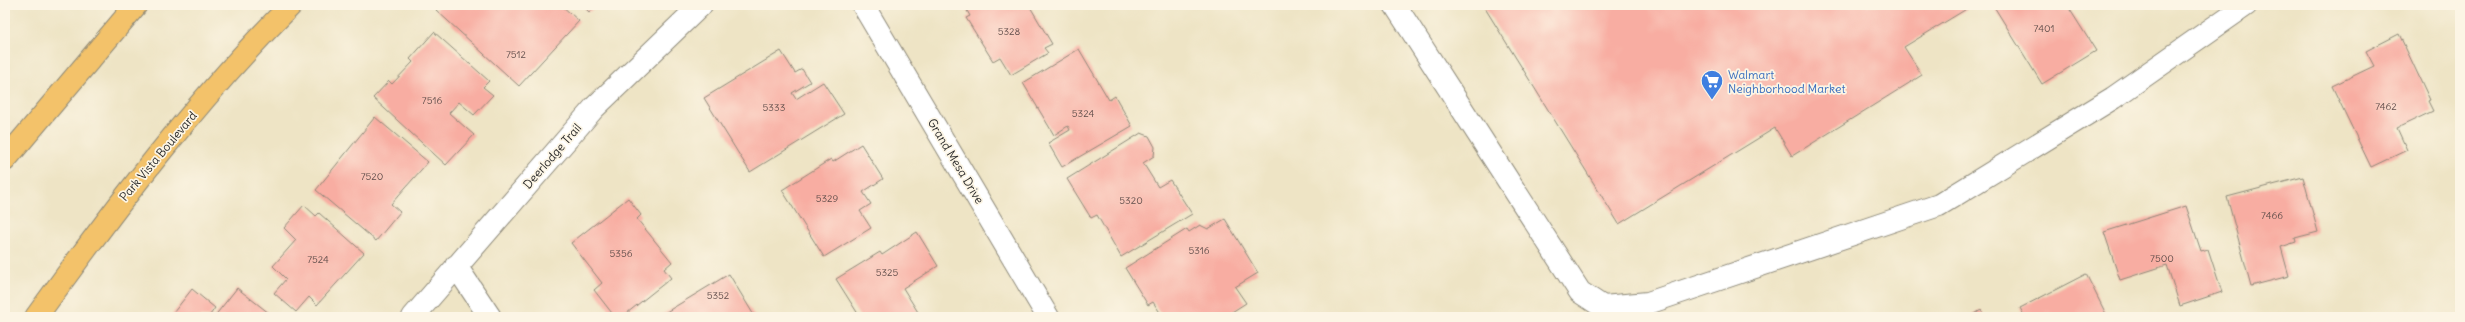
<svg xmlns="http://www.w3.org/2000/svg" width="2465" height="322" font-family="Delius,sans-serif">
<style>
.building{fill:#f8ada2}
.lines{fill:none;stroke-linecap:round;stroke-linejoin:round}
.minor-casing{stroke:#8c8878;stroke-width:24}
.major-casing{stroke:#8c8878;stroke-width:24}
.minor{stroke:#fff;stroke-width:22}
.major{stroke:#f3c26a;stroke-width:22}
.labels{text-anchor:middle;dominant-baseline:central;stroke-width:3.5;stroke-linejoin:round;paint-order:stroke}
.number-label{font-size:10px;fill:#5e4c49}
.shop-label{font-size:12px;fill:#366cbe;stroke:#fcf5e5;text-anchor:start}
.street-label{font-size:12px;fill:#2b2b2b;stroke:#fcf5e5}
</style>
<rect width="100%" height="100%" fill="#fcf5e5"/>
<filter id="ink" filterUnits="userSpaceOnUse"><feTurbulence type="fractalNoise" baseFrequency=".025" numOctaves="2"/><feDisplacementMap in="SourceGraphic" scale="8" xChannelSelector="R" yChannelSelector="G"/><feConvolveMatrix kernelMatrix="1 2 1 2 8 2 1 2 1" color-interpolation-filters="sRGB"/></filter>
<filter id="wash" filterUnits="userSpaceOnUse"><feTurbulence type="fractalNoise" baseFrequency=".012" numOctaves="4" result="noise"/><feDisplacementMap in="SourceGraphic" scale="16" xChannelSelector="R" yChannelSelector="G"/><feGaussianBlur stdDeviation="0.9" result="paint"/><feColorMatrix in="noise" values="0 0 0 0 0 0 0 0 0 0 0 0 0 0 0 0 0 1.4 0 .05"/><feComposite in="paint" operator="in"/></filter>
<g filter="url(#wash)">
<rect width="100%" height="100%" fill="#eee4c5"/>
<g id="blocks">
<path class="building" d="M440,5H561L579,21L519,86L436,10Z
M582,5H596L589,12Z
M964,5H1029L1052,44L1044,48L1048,53L1011,75L1000,57L993,61L966,18L970,16Z
M1483,5H1973L1904,47L1922,75L1792,156L1775,128L1619,224Z
M1993,5H2067L2096,51L2042,84Z
M434,32L489,81L483,87L493,95L474,115L459,102L449,113L474,135L446,165L373,98L389,81L392,84L413,62L410,59Z
M2399,34L2430,100L2428,101L2433,111L2397,128L2407,150L2371,167L2332,86L2374,66L2366,51Z
M1079,49L1109,100L1115,96L1132,126L1062,167L1048,143L1070,130L1068,126L1054,135L1023,83Z
M781,51L795,73L802,69L810,82L792,93L796,99L823,82L844,114L750,172L704,98Z
M375,117L428,162L391,204L400,212L376,241L316,190Z
M1141,133L1149,136L1155,147L1154,156L1143,163L1158,187L1170,180L1192,214L1121,257L1097,215L1091,218L1067,179Z
M861,144L883,179L863,192L871,204L860,211L871,228L824,257L782,190L831,159L833,162Z
M2303,177L2318,232L2295,238L2296,242L2281,247L2289,276L2251,286L2227,197Z
M628,198L641,215L637,219L672,262L664,269L671,278L622,317H615L594,290L602,283L571,243Z
M304,205L316,216L319,213L364,253L317,305L309,297L296,312L274,293L286,279L273,266L296,240L284,228Z
M2186,206L2201,251L2208,249L2222,292L2180,306L2167,265L2120,280L2104,232Z
M1225,219L1258,273L1235,287L1246,303L1224,317H1163L1153,302L1148,305L1125,268L1187,229L1189,232L1200,225L1208,229Z
M917,232L938,266L903,288L921,317H860L836,279L880,252L882,255Z
M729,274L755,317H658Z
M2086,274L2107,316L2025,317L2020,308Z
M237,288L274,317H214Z
M192,289L215,308L210,315L213,317H170Z
M1981,310L1985,317H1970Z"/>
</g>
</g>
<g filter="url(#ink)">
<use href="#blocks" fill-opacity="0" stroke="#8c8878" stroke-width="1"/>
<g class="lines">
<g class="minor-casing">
<path id="minor" d="M863,5L1048,317
M1395,5L1580,292L1603,307L1648,303L1939,205L2113,98L2246,5
M456,266L490,317
M413,317L594,108L701,5"/>
</g>
<g class="major-casing">
<path id="major" d="M5,160L136,5
M36,317C115,208 196,100 291,5"/>
</g>
<use href="#minor" class="minor"/>
<use href="#major" class="major"/>
</g>
</g>
<defs>
<g id="supermarket-pin" transform="scale(1.15)"><path d="M0 17L-7.5 6A9.5 9.5 0 1 1 7.5 6Z" fill="#3f7fe0" stroke="#fcf5e5"/><path d="M-6-5.5h2.5l.6 2H6L4.5 2H-2.5L-4.4-4H-6ZM-1.5 3.2a1.3 1.3 0 1 0 .1 0ZM3 3.2a1.3 1.3 0 1 0 .1 0Z" fill="#fff"/></g>
</defs>
<g fill-rule="evenodd">
<use href="#supermarket-pin" x="1712" y="81"/>
</g>
<g class="labels">
<g class="number-label">
<text x="2044" y="28">7401</text>
<text x="1009" y="31">5328</text>
<text x="516" y="54">7512</text>
<text x="432" y="100">7516</text>
<text x="2386" y="106">7462</text>
<text x="774" y="107">5333</text>
<text x="1083" y="113">5324</text>
<text x="372" y="176">7520</text>
<text x="827" y="198">5329</text>
<text x="1131" y="200">5320</text>
<text x="2272" y="215">7466</text>
<text x="1199" y="250">5316</text>
<text x="621" y="253">5356</text>
<text x="2162" y="258">7500</text>
<text x="318" y="259">7524</text>
<text x="887" y="272">5325</text>
<text x="718" y="295">5352</text>
</g>
<g class="shop-label">
<text x="1728" y="74">Walmart<tspan x="1728" dy="14">Neighborhood Market</tspan></text>
</g>
<g class="street-label">
<text transform="translate(158 156) rotate(-50)">Park Vista Boulevard</text>
<text transform="translate(552 156) rotate(-49)">Deerlodge Trail</text>
<text transform="translate(956 161) rotate(59)">Grand Mesa Drive</text>
</g>
</g>
<rect width="2465" height="322" fill="none" stroke="#fcf5e5" stroke-width="20"/>
</svg>
